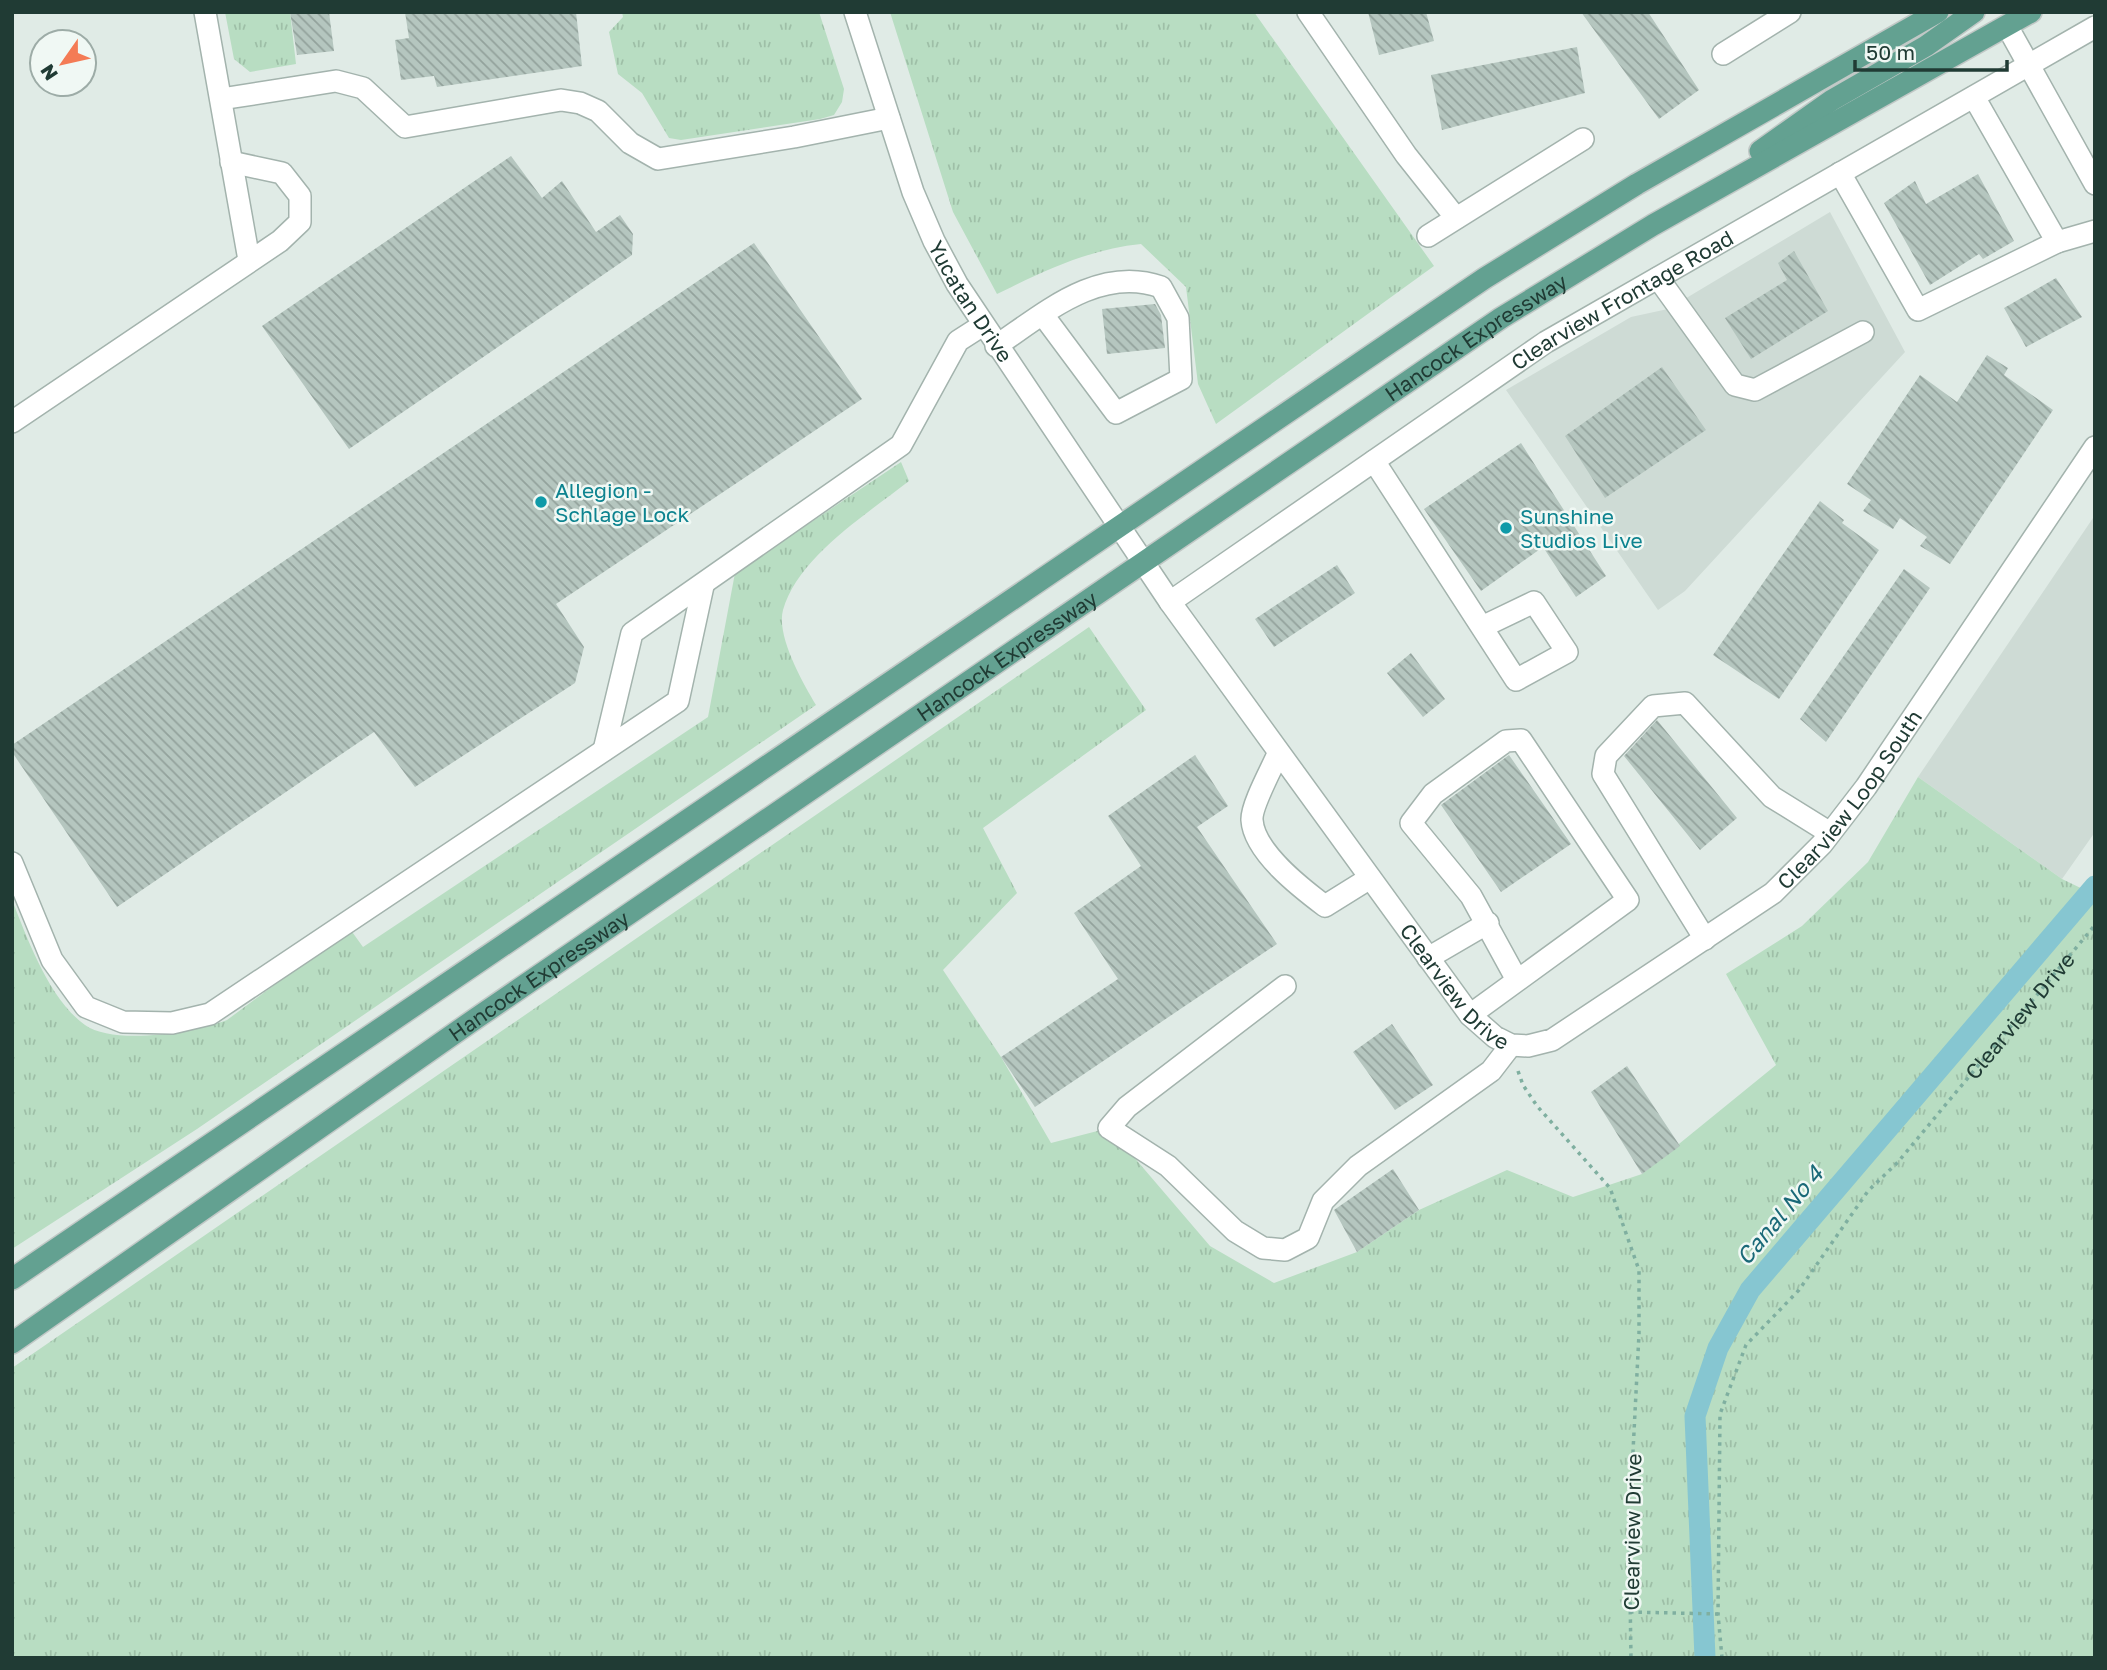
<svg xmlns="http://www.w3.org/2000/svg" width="2107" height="1670" font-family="'Golos Text',sans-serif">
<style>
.built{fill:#cedbd5}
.grass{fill:url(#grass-tufts)}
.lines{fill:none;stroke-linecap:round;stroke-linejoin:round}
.canal{stroke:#86c6d1;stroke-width:21}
.building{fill:url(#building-back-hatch)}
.minor-casing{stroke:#a3b3ad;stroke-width:24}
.major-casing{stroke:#c1c8c6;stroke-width:24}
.path{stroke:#7fafa0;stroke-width:3.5;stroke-dasharray:3.5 5;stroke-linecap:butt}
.minor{stroke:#fff;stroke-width:21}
.major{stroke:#63a191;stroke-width:21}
.culture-dot{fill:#0f9aa8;stroke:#f0f8f4;stroke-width:2.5}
.labels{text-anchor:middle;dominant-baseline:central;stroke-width:5;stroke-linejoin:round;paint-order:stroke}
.street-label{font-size:21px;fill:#203b34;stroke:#f0f8f4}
.culture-label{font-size:21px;fill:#0d838f;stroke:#f0f8f4;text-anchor:start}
.water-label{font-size:23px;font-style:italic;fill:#1a6978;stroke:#f0f8f4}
</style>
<defs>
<pattern id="grass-tufts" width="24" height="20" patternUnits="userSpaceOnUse" patternTransform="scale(1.75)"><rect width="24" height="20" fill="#b8ddc2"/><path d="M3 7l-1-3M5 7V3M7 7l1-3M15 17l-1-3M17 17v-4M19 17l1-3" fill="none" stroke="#9ebfa7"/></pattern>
<pattern id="building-back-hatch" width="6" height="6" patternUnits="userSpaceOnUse" patternTransform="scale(1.75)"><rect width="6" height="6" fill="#b5c6bf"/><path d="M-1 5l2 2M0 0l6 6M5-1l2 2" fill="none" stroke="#93a29c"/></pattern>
</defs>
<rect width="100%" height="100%" fill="#e0ebe6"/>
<path class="built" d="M1830,212L1905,352L1685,591L1658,610L1506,390L1631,317L1668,309Z
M2095,515V832L2062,879L1918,777Z"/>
<path class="grass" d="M225,12H290L296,64L250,72L234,59Z
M622,12H819L844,89L842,102L834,115L820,119L681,140L669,138L642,93L618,74L609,32L623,17Z
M890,12H1254L1434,266L1216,424L1198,384L1186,287L1141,244C1090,249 1043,271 997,294L953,212Z
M901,462L909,481C867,514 798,557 783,610C776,636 803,683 816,705L197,1129L12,1249V900C28,940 49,999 85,1025C114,1046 196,1032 227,1020L350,929L363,947L708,717L735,573Z
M1089,627L1146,710L983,828L1017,893L943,970L1001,1057L1051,1143L1109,1128L1210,1246L1274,1283L1357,1252L1419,1210L1507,1170L1573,1197L1642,1174L1776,1065L1726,974L1802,926L1868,862L1918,777L2062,879L2089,892L2095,885V1658H1705L1696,1449L1697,1658H12V1368Z"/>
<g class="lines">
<path class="canal" d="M1705,1658L1695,1416L1718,1348L1750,1290L2095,886"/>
</g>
<path class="building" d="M290,12H329L334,51L297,55Z
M405,12H576L582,66L437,87L434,76L401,80L395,40L409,38Z
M1368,12H1426L1434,41L1379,55Z
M1581,12H1648L1699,90L1659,119Z
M1577,47L1585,93L1442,130L1431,75Z
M511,156L542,198L562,181L596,232L620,215L633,234L632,255L349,449L262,326Z
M1978,174L2014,241L1983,259L1979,254L1930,285L1884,203L1915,181L1926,204Z
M754,243L862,399L556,604L584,647L575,683L415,787L374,732L117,907L12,752V745Z
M1794,251L1828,311L1751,359L1725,318L1787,280L1778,263Z
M2056,278L2082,317L2026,347L2004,308Z
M1155,304L1161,315L1165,348L1107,354L1102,309Z
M1987,355L2008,368L2004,375L2053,410L1950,564L1920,546L1927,537L1900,518L1893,529L1863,511L1871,500L1847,484L1920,375L1957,402Z
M1662,367L1706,430L1605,498L1565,436Z
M1521,443L1606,576L1576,597L1543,547L1481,591L1424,509Z
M1820,501L1844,520L1842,523L1879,550L1779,699L1713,655Z
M1337,565L1355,593L1274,647L1255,619Z
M1904,569L1930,588L1826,742L1800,719Z
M1411,653L1445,699L1423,717L1387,673Z
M1657,720L1737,818L1700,850L1624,756Z
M1195,755L1228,806L1197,827L1277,944L1035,1107L1001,1057L1118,979L1074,913L1141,866L1108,816Z
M1509,755L1571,844L1501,892L1441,805Z
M1392,1024L1433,1085L1395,1110L1353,1052Z
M1627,1066L1680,1146L1642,1174L1591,1092Z
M1393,1169L1419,1210L1357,1252L1334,1210Z"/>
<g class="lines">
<g class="minor-casing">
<g id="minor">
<path d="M205,12L249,260"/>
<path id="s2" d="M855,12L913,192L934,241L957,284L1170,602L1470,1015L1495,1037L1511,1045L1528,1046L1552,1040L1773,893L1822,844L1866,787L2095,447"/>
<path d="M1308,12L1406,155L1456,218"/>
<path d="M2007,26L2095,184"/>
<path d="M1723,54L1790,12"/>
<path d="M1974,97L2057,242L2095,231"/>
<path d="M221,99L336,81L363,88L405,127L561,100L580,103L598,111L630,143L658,159L794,137L889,118"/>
<path d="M1840,173L1918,310L2057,242"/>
<path d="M1428,236L1583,139"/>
<path d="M1658,278L1735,385L1755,390L1863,332"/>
<path d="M996,346C1045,313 1099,265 1161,287L1178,318L1181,379L1116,413L1043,315"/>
<path d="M12,422L280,241L300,222V196L282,173L231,162"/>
<path d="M1374,461L1516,680L1567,652L1534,602L1482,627"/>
<path id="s3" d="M1170,602L1546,342L2095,27"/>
<path d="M604,750L632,633L901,445L958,341L983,325"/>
<path d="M1278,754C1272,768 1251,806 1252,820C1254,852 1301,888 1325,906L1370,878"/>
<path d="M12,863L52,960L86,1007L123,1022L172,1023L210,1014L678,701L703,586"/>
<path d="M1705,939L1603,774L1606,756L1653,706L1685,703L1772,797L1830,833"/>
<path d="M1428,958L1488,923"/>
<path d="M1285,986L1127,1107L1109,1128L1168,1166L1235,1231L1263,1248L1285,1250L1308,1238L1323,1201L1358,1166L1491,1071L1511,1045"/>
<path d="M1470,1015L1628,900L1521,740L1506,741L1433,794L1411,823L1471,896L1517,980"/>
</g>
</g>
<g class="major-casing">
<g id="major">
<path d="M1760,151L1832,100L1926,46L1974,12"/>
<path d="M12,1279L1485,278L1637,184L1938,12"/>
<path id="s4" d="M12,1343L478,1017L1501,318L1653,225L2031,12"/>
</g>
</g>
<g class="path">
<path d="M1518,1071L1523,1085L1537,1106L1610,1188L1639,1270V1334L1629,1530L1631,1658"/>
<path d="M1630,1612L1718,1614"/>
<path id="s1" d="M1722,1658L1718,1614L1720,1414L1746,1345L1799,1290L1868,1191L1898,1162L2095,925"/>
</g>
<use href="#minor" class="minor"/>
<use href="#major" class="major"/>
</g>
<g class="culture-dot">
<circle cx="541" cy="502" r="7"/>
<circle cx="1506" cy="528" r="7"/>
</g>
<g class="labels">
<g class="street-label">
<text stroke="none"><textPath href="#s3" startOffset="544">Clearview Frontage Road</textPath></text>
<text stroke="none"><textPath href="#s2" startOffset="313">Yucatan Drive</textPath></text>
<text stroke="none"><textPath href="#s4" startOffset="1776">Hancock Expressway</textPath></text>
<text stroke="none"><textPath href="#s4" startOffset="1209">Hancock Expressway</textPath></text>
<text stroke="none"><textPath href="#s2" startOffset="1664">Clearview Loop South</textPath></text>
<text stroke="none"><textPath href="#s4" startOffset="642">Hancock Expressway</textPath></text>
<text stroke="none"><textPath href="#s2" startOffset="1153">Clearview Drive</textPath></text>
<text stroke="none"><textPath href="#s1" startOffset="747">Clearview Drive</textPath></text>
<text transform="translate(1632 1532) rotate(-89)">Clearview Drive</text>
</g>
<g class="culture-label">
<text x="555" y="490">Allegion -<tspan x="555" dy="24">Schlage Lock</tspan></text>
<text x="1520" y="516">Sunshine<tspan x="1520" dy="24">Studios Live</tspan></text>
</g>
<g class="water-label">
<text transform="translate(1779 1215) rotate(-50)">Canal No 4</text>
</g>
</g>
<rect width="2107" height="1670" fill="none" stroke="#203b34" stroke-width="28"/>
<g transform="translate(63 63) rotate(236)"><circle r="33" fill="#f0f8f4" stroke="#9daca7" stroke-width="2"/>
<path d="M0-5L12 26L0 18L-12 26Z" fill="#f47b55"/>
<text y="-10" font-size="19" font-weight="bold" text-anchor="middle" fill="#203b34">N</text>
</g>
<path d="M1855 60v10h152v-10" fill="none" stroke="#203b34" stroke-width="3.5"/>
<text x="1866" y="60" font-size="21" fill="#203b34" stroke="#f0f8f4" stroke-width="5" paint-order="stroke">50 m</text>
</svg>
